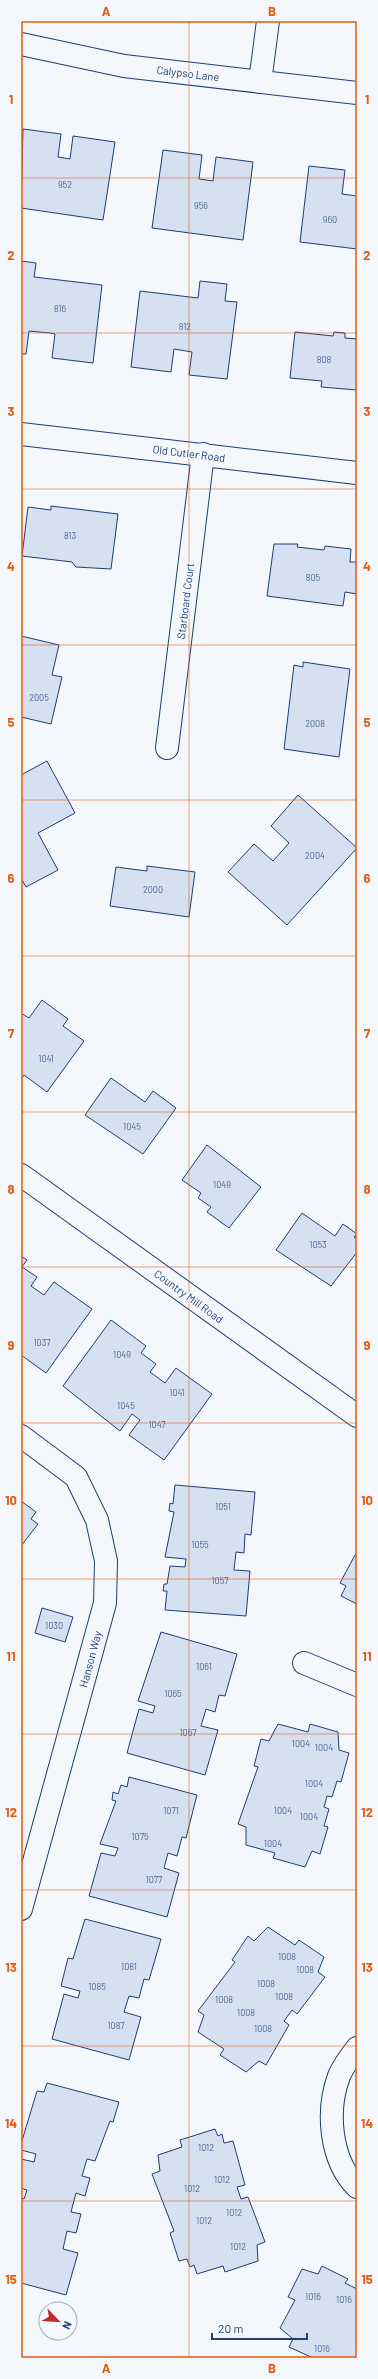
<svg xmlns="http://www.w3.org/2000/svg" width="378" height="2379" font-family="Barlow,sans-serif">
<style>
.building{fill:#d5e0f0;stroke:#1d3f73}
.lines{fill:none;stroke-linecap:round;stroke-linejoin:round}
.minor-casing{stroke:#1d3f73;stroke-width:24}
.minor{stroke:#f4f7fb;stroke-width:22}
.grid{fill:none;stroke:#e8590c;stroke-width:1;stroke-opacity:0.55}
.labels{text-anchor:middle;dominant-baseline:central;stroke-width:3;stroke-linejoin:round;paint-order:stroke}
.number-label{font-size:9px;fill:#4b6792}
.street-label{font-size:11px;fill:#1d3f73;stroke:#f4f7fb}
.neatline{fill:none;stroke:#e8590c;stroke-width:1.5}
.grid-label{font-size:13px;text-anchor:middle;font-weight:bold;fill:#e8590c}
</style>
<rect width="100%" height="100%" fill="#f4f7fb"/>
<path class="building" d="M23,129L61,134L58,157L70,159L73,136L115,142L103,220L21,208Z
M163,150L202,155L199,179L213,181L216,157L253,162L243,240L152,228Z
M309,166L345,170L342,194L357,196V249L300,242Z
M21,261L36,263L34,277L102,285L93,363L52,358L55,334L50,333L29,331L26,354H21Z
M200,281L227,284L225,301L237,302L227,379L189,375L192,352L174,349L171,372L131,367L140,291L198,298Z
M295,332L333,336L334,332L345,333V338L357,339V390L321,387L322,381L290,378Z
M51,506L118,514L111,569L76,567L72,562L22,556L28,507L51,510Z
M274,544H298L297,547L324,550L325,546L351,549L350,562H357V594L345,592L343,606L267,596Z
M21,636L59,645L52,675L62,677L51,724L21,717Z
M303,662L350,669L339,757L284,749L294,665L303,667Z
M47,761L75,813L38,833L58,870L26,887L21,878V775Z
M298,795L357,848L287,925L228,872L254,844L273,861L289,843L271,826Z
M147,866L195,872L189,917L110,906L116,867L147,871Z
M42,1000L68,1019L63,1026L84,1041L47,1092L24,1075L21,1079V1013L29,1018Z
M111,1078L145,1102L153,1091L176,1108L143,1154L85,1115Z
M207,1145L261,1187L229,1228L207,1212L211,1207L198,1198L201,1193L182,1180Z
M302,1213L335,1236L343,1224L357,1234L354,1237L357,1239V1252L331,1286L276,1250Z
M21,1256L27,1260L22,1267L37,1277L31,1286L44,1295L54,1282L92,1309L46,1373L21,1355Z
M111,1320L146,1346L141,1353L156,1364L150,1372L165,1383L176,1368L212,1394L164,1460L129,1435L140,1420L132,1414L120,1431L63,1386Z
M175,1485L255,1492L251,1535L245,1534L244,1553L236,1552L234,1570L250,1571L246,1616L165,1610L167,1591H163L164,1584H167L170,1566L185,1567L186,1559L165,1557L174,1512L169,1511L170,1503L173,1504Z
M21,1501L36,1512L31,1519L38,1524L21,1546Z
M355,1555H357V1604L341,1596L346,1586L340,1583Z
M42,1608L73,1617L65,1642L35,1633Z
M161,1632L237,1654L225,1696L219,1695L215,1712L206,1709L201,1726L218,1730L205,1775L127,1753L139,1709L153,1713L155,1706L138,1701Z
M278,1724L308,1732L310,1724L338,1732L339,1750L349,1753L341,1782L337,1781L332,1797L327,1796L324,1807L329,1809L324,1826L328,1827L320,1854L312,1851L305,1867L273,1858L275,1853L246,1845V1827L238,1824L258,1767L254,1766L261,1739L269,1741Z
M129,1777L197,1795L186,1838L182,1837L177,1856L168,1853L164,1868L179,1873L167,1917L89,1896L101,1853L115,1856L118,1848L100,1844L116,1801L112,1800L113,1792L118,1794L121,1785L127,1787Z
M85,1919L161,1939L149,1980L144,1979L139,1998L129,1996L124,2012L141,2017L129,2060L52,2039L64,1994L78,1998L80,1991L61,1986L68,1958L73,1959Z
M268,1927L295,1945L299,1940L324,1957L318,1972L325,1977L297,2014L292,2010L284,2021L289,2025L266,2065L259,2061L246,2072L220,2055L224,2049L198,2032L204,2015L198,2011L235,1962L232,1960L248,1936L254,1941Z
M47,2083L119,2102L113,2122L110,2121L95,2161L87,2159L82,2176L90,2178L85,2196L76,2193L71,2212L81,2214L76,2233L67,2231L63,2249L78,2253L66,2295L21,2283V2198L24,2199L27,2190L21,2188V2159L34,2162L36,2154L21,2150V2144L37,2091L44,2092Z
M215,2129L218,2136L222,2134L224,2143L233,2141L245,2185L237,2187L241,2199L248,2197L265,2242L257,2245L258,2261L225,2272L223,2266L197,2274L194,2265L190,2267L187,2259L179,2261L170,2233L174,2231L152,2174L160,2171L158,2155L182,2147L180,2140Z
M322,2266L348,2279L345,2283L357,2289V2358H313L289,2347L293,2339L280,2328L295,2300L288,2297L302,2269L318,2274Z"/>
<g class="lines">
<g class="minor-casing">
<path id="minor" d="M21,44L124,66L357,93
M260,82L268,21
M21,434L357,473
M167,748L203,454
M21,1175L357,1416
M21,1436L76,1477L97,1520L106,1561L105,1603L21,1909
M304,1663L357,1685
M357,2048C350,2057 343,2066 339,2076C326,2111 330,2160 357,2187"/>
</g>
<use href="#minor" class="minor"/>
</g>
<path class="grid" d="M189,21V2358M21,178H357M21,333H357M21,489H357M21,645H357M21,800H357M21,956H357M21,1112H357M21,1267H357M21,1423H357M21,1579H357M21,1734H357M21,1890H357M21,2046H357M21,2201H357"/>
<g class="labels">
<g class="number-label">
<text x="65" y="184">952</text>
<text x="201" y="205">956</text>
<text x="330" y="219">960</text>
<text x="60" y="308">816</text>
<text x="185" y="326">812</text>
<text x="324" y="359">808</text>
<text x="70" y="535">813</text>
<text x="313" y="577">805</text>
<text x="39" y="697">2005</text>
<text x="315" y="723">2008</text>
<text x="315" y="855">2004</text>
<text x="153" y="889">2000</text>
<text x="46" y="1058">1041</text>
<text x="132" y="1126">1045</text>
<text x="222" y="1184">1049</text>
<text x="318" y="1244">1053</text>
<text x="42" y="1342">1037</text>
<text x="122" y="1354">1049</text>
<text x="177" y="1392">1041</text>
<text x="126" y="1405">1045</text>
<text x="157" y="1424">1047</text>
<text x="223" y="1506">1051</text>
<text x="200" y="1544">1055</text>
<text x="220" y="1580">1057</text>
<text x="54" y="1625">1030</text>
<text x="204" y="1666">1061</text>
<text x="173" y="1693">1065</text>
<text x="188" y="1732">1067</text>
<text x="301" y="1743">1004</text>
<text x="324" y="1747">1004</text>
<text x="314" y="1783">1004</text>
<text x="171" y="1810">1071</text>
<text x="283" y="1810">1004</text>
<text x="309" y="1816">1004</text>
<text x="140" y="1836">1075</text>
<text x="273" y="1843">1004</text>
<text x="154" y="1879">1077</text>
<text x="287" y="1956">1008</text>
<text x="129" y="1966">1081</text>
<text x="305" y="1969">1008</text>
<text x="266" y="1983">1008</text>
<text x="97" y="1986">1085</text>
<text x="284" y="1996">1008</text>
<text x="224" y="1999">1008</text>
<text x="246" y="2012">1008</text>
<text x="116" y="2025">1087</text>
<text x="263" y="2028">1008</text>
<text x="206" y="2147">1012</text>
<text x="222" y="2179">1012</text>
<text x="192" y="2188">1012</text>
<text x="234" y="2212">1012</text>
<text x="204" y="2220">1012</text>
<text x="238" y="2246">1012</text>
<text x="313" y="2296">1016</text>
<text x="344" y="2299">1016</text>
<text x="322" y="2348">1016</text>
</g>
<g class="street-label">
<text transform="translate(188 73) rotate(7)">Calypso Lane</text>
<text transform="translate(189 453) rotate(7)">Old Cutler Road</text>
<text transform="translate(185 601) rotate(-83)">Starboard Court</text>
<text transform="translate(189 1296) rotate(36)">Country Mill Road</text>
<text transform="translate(90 1659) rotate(-75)">Hanson Way</text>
</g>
</g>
<rect width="378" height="2379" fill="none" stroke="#f4f7fb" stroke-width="44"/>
<g transform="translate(58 2321) rotate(115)"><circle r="19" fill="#f4f7fb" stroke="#9eadc5"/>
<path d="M0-3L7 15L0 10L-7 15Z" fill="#c62828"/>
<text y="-6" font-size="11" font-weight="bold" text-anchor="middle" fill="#1d3f73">N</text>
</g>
<path d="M212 2333v6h95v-6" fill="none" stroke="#1d3f73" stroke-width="2"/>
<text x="218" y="2333" font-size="12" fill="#1d3f73" stroke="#f4f7fb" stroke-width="3" paint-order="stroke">20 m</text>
<rect x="22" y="22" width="334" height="2335" class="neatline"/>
<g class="grid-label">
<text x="106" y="16">A</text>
<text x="272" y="16">B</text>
<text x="11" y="104">1</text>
<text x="367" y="104">1</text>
<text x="11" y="260">2</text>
<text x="367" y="260">2</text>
<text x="11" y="416">3</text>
<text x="367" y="416">3</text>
<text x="11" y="571">4</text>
<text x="367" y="571">4</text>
<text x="11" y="727">5</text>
<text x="367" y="727">5</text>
<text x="11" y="883">6</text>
<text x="367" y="883">6</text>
<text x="11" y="1038">7</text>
<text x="367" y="1038">7</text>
<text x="11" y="1194">8</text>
<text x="367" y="1194">8</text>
<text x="11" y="1350">9</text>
<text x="367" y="1350">9</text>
<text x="11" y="1505">10</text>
<text x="367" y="1505">10</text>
<text x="11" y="1661">11</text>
<text x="367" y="1661">11</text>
<text x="11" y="1817">12</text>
<text x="367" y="1817">12</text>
<text x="11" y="1972">13</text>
<text x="367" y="1972">13</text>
<text x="11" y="2128">14</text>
<text x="367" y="2128">14</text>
<text x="11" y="2284">15</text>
<text x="367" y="2284">15</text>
<text x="106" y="2373">A</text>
<text x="272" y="2373">B</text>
</g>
</svg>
